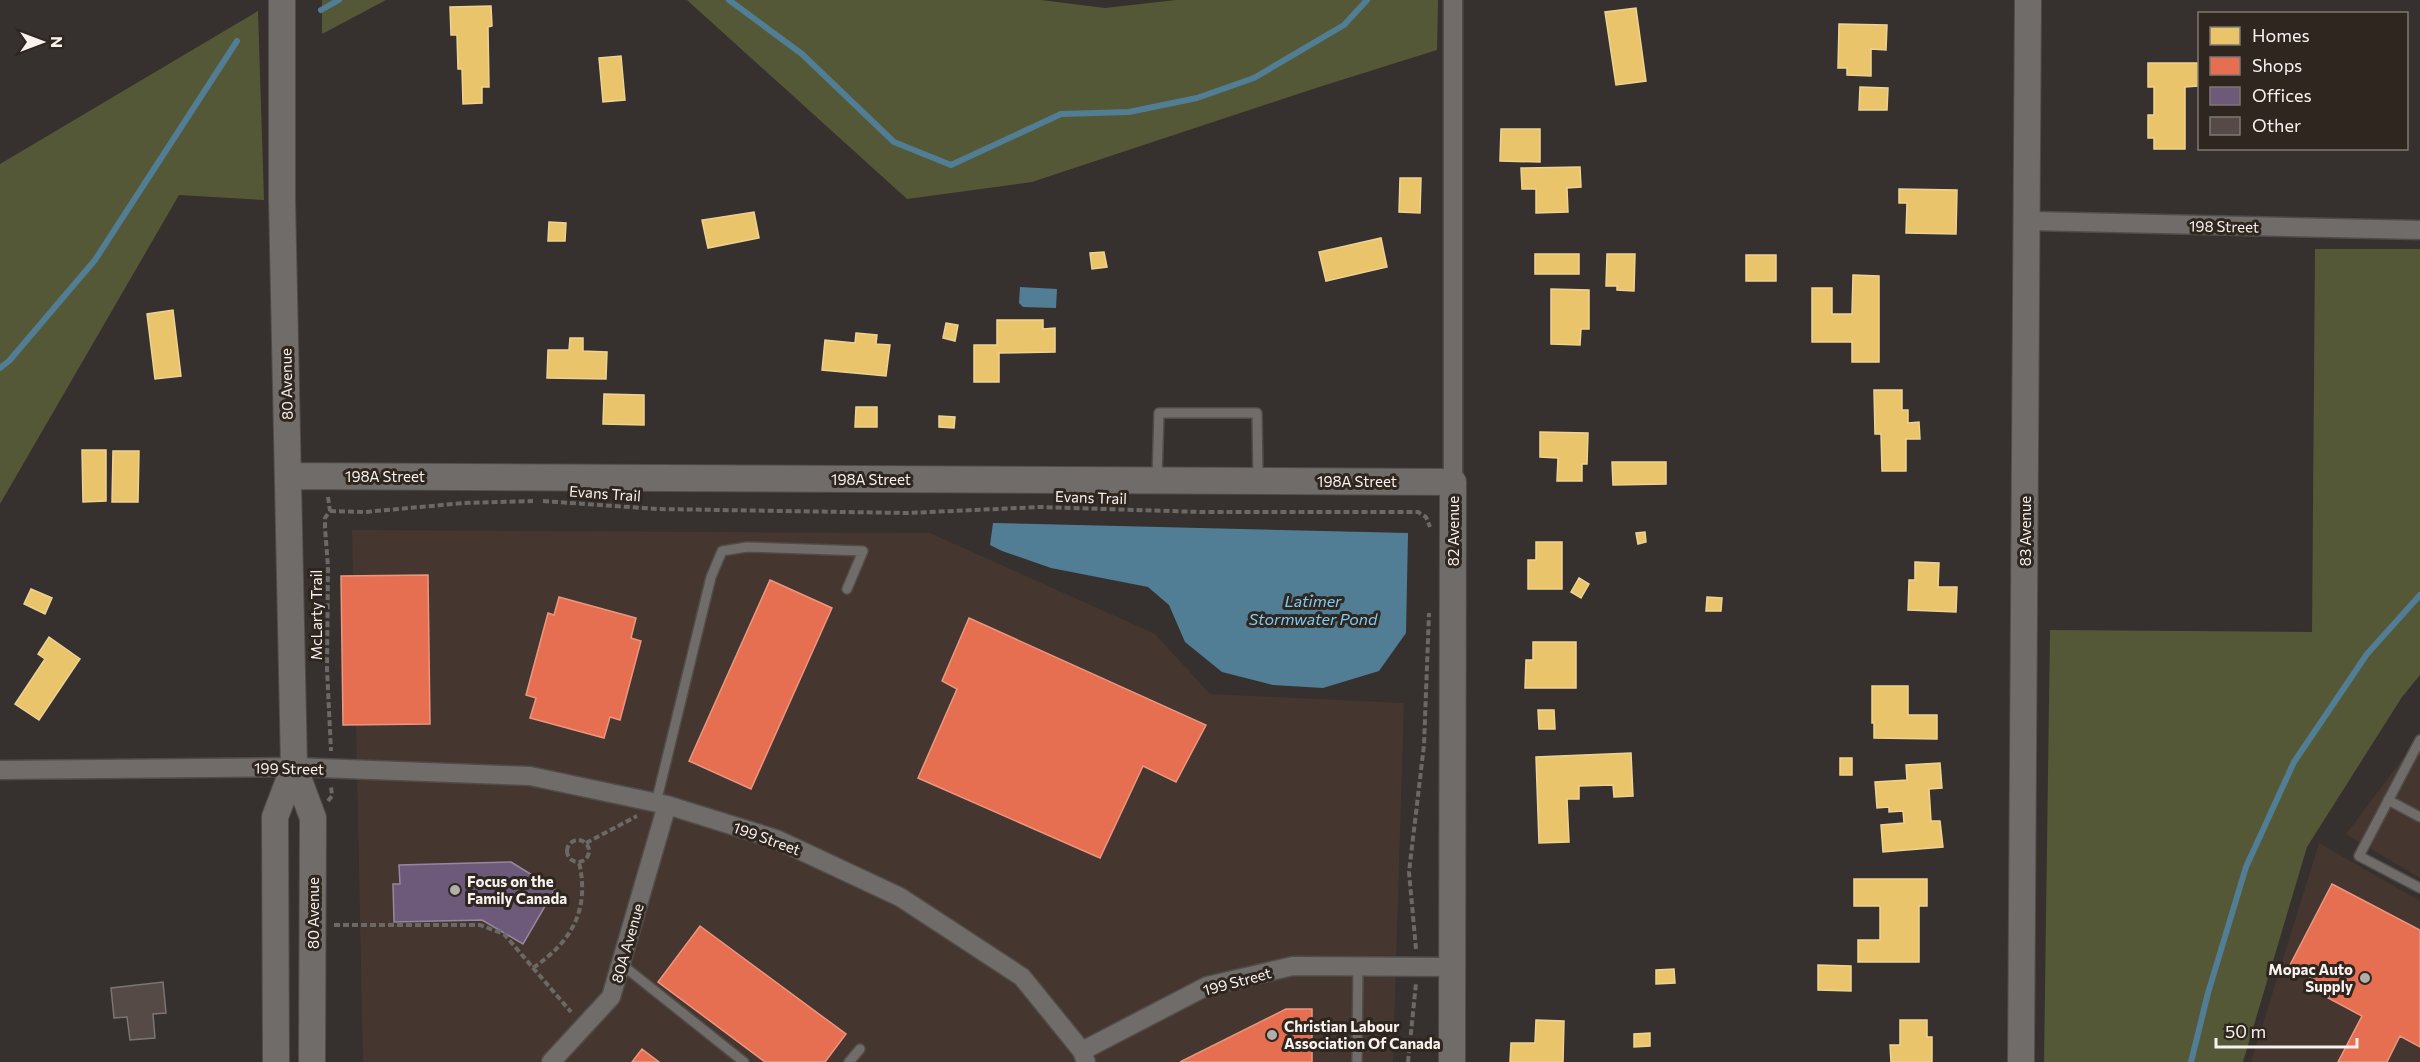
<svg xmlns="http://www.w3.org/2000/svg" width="2420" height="1062" font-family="Commissioner,sans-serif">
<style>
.built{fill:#45372f}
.green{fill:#545836}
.water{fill:#517e95}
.homes{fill:#e9c46a;stroke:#eed292;stroke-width:1.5}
.shops{fill:#e76f51;stroke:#ec9680;stroke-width:1.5}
.offices{fill:#6d597a;stroke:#97879d;stroke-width:1.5}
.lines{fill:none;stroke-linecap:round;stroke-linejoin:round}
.stream{stroke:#517e95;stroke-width:6}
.building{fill:#554a45;stroke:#7b7673;stroke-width:1.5}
.lane-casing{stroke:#514c4a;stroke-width:12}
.street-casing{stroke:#514c4a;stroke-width:21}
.secondary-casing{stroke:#514c4a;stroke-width:28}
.path{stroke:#6c6865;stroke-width:4;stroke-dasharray:6 3;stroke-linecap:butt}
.lane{stroke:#706c6a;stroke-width:9}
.street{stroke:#706c6a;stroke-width:18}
.secondary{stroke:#706c6a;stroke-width:26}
.poi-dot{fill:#b4aeab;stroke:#2f2620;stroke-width:2}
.labels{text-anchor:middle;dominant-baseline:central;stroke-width:6;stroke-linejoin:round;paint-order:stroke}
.street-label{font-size:15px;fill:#f8f2ee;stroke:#2f2620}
.poi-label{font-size:15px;font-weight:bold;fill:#f8f2ee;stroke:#2f2620;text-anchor:start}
.water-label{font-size:16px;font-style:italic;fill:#7ecdf5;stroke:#2f2620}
</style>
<rect width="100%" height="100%" fill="#36302e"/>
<path class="built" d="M352,530L930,533L1155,634L1210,694L1404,703L1393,1062H363Z
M2420,736V878L2346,834Z
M2319,843L2420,901V1062H2251Z"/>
<path class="green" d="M322,0H386L322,34Z
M687,0H1041L1105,8L1176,0H1438L1437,50L1316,88L1032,182L907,199Z
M258,11L264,200L179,195L0,504V164Z
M2315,249H2420V675L2402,697L2307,847L2243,1062H2044L2050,630L2312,632Z"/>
<path class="water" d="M1020,287L1057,289L1056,308L1023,307L1019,303Z
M993,523L1408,533L1406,633L1379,671L1323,688L1273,685L1222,672L1185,642L1169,605L1148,587L1051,568L1002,551L990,545Z"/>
<path class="homes" d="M491,6L492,26L488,27L489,87H482V103L463,104L462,69H458L457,35H451L450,7Z
M1636,8L1646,81L1616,85L1605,12Z
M1839,24L1887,25L1886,50L1871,49V76L1847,75V68H1838Z
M621,56L625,100L603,102L599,58Z
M2148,63H2198V86L2185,87V149H2154V138H2148V115H2154V87H2148Z
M1860,87L1888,88L1887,110H1859Z
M1501,129H1540V162L1500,161Z
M1580,167L1581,187L1567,188L1568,212L1536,213V189H1522L1521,168Z
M1400,178H1421L1420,213L1399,212Z
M1899,189L1957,190L1956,234L1906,233L1907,203H1899Z
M754,212L759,238L708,248L702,220Z
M549,222L566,223L565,241H548Z
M1381,238L1387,267L1326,281L1319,252Z
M1104,252L1107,267L1092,269L1090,253Z
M1535,254H1579V274H1535Z
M1607,254H1635L1634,291L1617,290V286H1606Z
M1746,255H1776V281H1746Z
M1853,275L1879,276V362H1852V342H1812V288H1832V314H1852Z
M1551,289L1589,290V329H1581L1580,345L1551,344Z
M173,310L181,376L155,379L147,314Z
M997,320H1043V329L1055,328V352L999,353V382H974V345H997Z
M946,323L958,325L955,341L943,338Z
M856,333L877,335L876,344L890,345L886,376L822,370L825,340L855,343Z
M570,338H583V351L607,352L606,379L547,378L548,350H569Z
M1874,390H1902V410H1908V423L1919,422L1920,439H1906V471H1882L1881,434H1875Z
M604,394L644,395V425L603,424Z
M856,407H877V427H855Z
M939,416L955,417L954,428L939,427Z
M1540,432L1588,433L1587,464H1582V481H1557L1558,458L1540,457Z
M82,450H106V501L83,502Z
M113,451H139L138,502H112Z
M1612,462H1666V484L1613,485Z
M1645,532L1646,542L1638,544L1636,533Z
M1536,542H1562V589H1528V560H1536Z
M1915,562L1939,563L1938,587H1957L1956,612L1908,610L1909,580H1915Z
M1579,578L1589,584L1581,598L1571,592Z
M31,589L52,598L45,614L24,604Z
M1707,597L1722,598L1721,611H1706Z
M49,637L80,659L39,720L15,704L45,659L38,654Z
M1533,642H1576V688H1525L1526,660H1533Z
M1872,686H1908V715H1937V739L1874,738V723H1872Z
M1538,710H1554L1555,729H1539Z
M1631,753L1633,796L1614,797L1613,785L1579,786V799H1567L1569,842L1539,843L1536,757Z
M1840,758H1852V775H1840Z
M1940,763L1942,788L1929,789L1931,821H1940L1943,847L1883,852L1881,825L1904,823L1903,811L1889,812V807L1877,808L1875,782L1907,780L1906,765Z
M1854,879H1927V906H1919V962H1858V940H1880V906H1854Z
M1818,965L1851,966V991L1818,990Z
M1674,969L1675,983L1656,984V970Z
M1536,1020L1564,1021L1563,1062H1510L1511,1043H1535Z
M1900,1020H1927V1037H1932V1062H1891L1890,1045H1900Z
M1650,1033V1046L1634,1047V1034Z"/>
<path class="shops" d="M428,575L430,724L343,725L341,576Z
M770,580L832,608L751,789L689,761Z
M559,597L636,618L631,638L641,641L620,720L610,717L604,738L530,718L536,698L526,695L548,613L554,615Z
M969,618L1206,725L1176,782L1143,766L1100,858L918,778L957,689L942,681Z
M2332,884L2420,930V1047L2400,1036L2387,1062H2338L2362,1016L2328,998L2332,989L2289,967Z
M700,926L846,1034L825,1062H765L658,982Z
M1286,1009H1312V1062H1180Z
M642,1049L659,1062H632Z"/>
<path class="offices" d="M511,862L555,889L523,944L482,920L394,922L393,884H400L399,865Z"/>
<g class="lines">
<path class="stream" d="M729,0L802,54L894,142L951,165L1061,114L1129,112L1197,98L1254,78L1344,25L1367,0
M321,10L339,0
M0,368L9,361L95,260L237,41
M2191,1062L2208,993L2246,867L2294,762L2367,654L2420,595"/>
</g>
<path class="building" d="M163,982L166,1013L153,1014L155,1038L130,1040L127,1017L114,1018L111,988Z"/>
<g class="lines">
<g class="lane-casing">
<path id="lane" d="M1157,478L1159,413H1257L1258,478
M2420,740L2359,856L2420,888
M2388,800L2420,817
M656,803L711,577L722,551L747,547L863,551L847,589
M621,964L744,1062
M849,1062L860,1049
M1357,1062L1358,966"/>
</g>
<g class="street-casing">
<path id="street" d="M1453,0V482
M2027,221L2420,230
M0,770L294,767L530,776L667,805L776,839L900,897L1022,977L1082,1051L1086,1062
M1082,1051L1207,986L1293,966L1452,967
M551,1062L611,997L667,805"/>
</g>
<g class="secondary-casing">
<path id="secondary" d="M282,0V199L294,767L313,818L312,1062
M288,476L1453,482L1452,1062
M276,1062L275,817L294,767
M2021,1062L2028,0"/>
</g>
<path class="path" d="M328,497L330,511L325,518V528L328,567L327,669L331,751
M543,501L657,509L908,513L1040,507L1201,512H1418L1426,517L1430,527
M330,511L365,512L464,503L533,501
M328,801L332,796L331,786
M567 851a11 11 0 1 1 22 0a11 11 0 1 1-22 0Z
M586,843L637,816
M334,925H480L504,934L571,1012
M1416,949L1409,872L1424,745L1429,613
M533,968C572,941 590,910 579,862
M1408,1062L1416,983"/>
<use href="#lane" class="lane"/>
<use href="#street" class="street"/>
<use href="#secondary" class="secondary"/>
</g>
<g class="poi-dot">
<circle cx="455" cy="890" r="6"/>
<circle cx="2365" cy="978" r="6"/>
<circle cx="1272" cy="1035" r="6"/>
</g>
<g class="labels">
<g class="street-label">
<text transform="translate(2224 226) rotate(1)">198 Street</text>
<text transform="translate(286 384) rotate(-91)">80 Avenue</text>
<text x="385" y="476">198A Street</text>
<text x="871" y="479">198A Street</text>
<text x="1357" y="481">198A Street</text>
<text transform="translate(605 493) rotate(4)">Evans Trail</text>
<text transform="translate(1091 497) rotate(2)">Evans Trail</text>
<text transform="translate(1453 531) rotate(-90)">82 Avenue</text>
<text transform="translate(2025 531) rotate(-90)">83 Avenue</text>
<text transform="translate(316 615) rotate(-90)">McLarty Trail</text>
<text transform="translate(289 768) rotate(1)">199 Street</text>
<text transform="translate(767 838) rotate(20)">199 Street</text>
<text transform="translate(313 913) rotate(-90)">80 Avenue</text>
<text transform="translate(627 943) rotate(-74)">80A Avenue</text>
<text transform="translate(1237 981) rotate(-15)">199 Street</text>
</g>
<g class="poi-label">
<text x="467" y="881">Focus on the<tspan x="467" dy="17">Family Canada</tspan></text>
<text x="2353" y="969" text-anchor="end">Mopac Auto<tspan x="2353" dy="17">Supply</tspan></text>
<text x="1284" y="1026">Christian Labour<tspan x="1284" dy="17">Association Of Canada</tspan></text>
</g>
<g class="water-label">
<text x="1313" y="600">Latimer<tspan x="1313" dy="18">Stormwater Pond</tspan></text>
</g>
</g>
<rect x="2198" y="12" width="210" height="138" fill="#2f2620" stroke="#7f7872" stroke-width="1.5"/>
<rect x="2210" y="27" width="30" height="18" fill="#e9c46a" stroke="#7f7872" stroke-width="1.5"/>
<text x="2252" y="42" font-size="18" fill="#f8f2ee">Homes</text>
<rect x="2210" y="57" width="30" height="18" fill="#e76f51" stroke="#7f7872" stroke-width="1.5"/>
<text x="2252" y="72" font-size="18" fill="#f8f2ee">Shops</text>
<rect x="2210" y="87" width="30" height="18" fill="#6d597a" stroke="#7f7872" stroke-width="1.5"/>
<text x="2252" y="102" font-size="18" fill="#f8f2ee">Offices</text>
<rect x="2210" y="117" width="30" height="18" fill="#554a45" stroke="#7f7872" stroke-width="1.5"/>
<text x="2252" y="132" font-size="18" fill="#f8f2ee">Other</text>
<g transform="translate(42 42) rotate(90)" stroke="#2f2620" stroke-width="4.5" paint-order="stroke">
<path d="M0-4.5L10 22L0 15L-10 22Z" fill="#f8f2ee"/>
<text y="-9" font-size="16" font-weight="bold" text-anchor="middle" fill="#f8f2ee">N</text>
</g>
<path d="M2216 1038v9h141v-9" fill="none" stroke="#f8f2ee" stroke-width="3"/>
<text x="2225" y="1038" font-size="18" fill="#f8f2ee" stroke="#2f2620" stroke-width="4.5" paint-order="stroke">50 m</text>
</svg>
